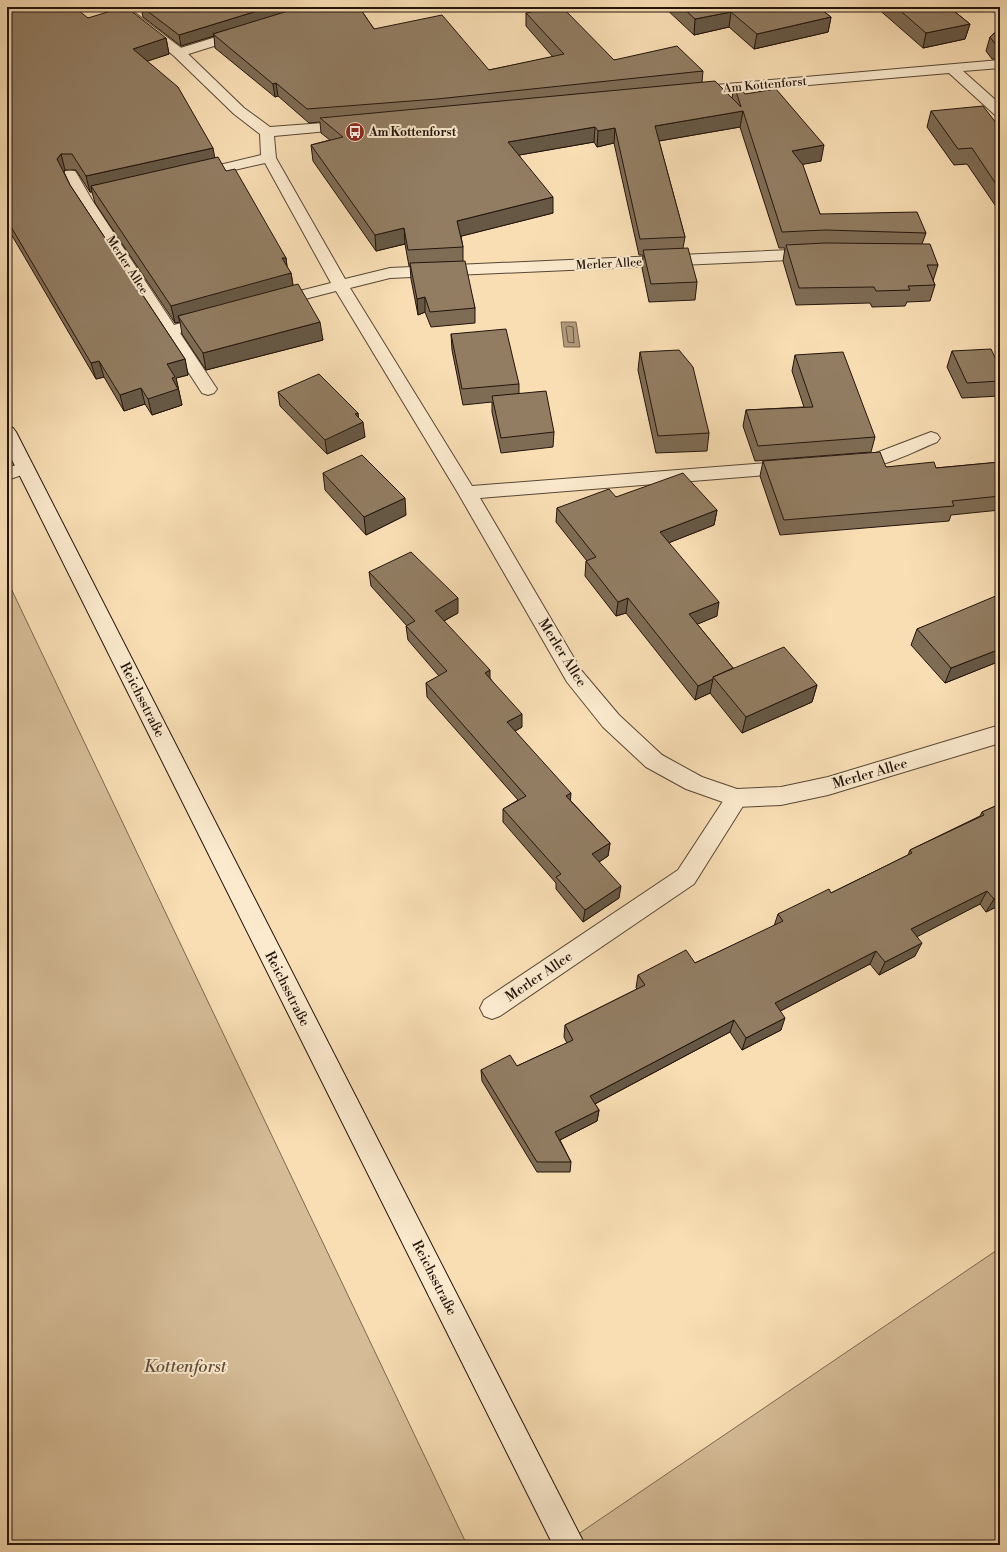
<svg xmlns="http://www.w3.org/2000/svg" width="1007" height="1552" font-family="'Libre Bodoni',serif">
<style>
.green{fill:#d5bc97;stroke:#7c6852}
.water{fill:#b0997b;stroke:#78644f}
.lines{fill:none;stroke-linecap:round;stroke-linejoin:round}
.shore{stroke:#6a5644;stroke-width:1}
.lane-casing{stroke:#584636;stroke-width:2}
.street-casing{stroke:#584636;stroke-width:2}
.secondary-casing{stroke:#23140c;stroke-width:2}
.lane{fill:#fbeace;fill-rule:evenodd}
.street{fill:#fbeace;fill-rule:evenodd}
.secondary{fill:#fbeace;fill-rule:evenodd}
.wall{fill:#7e6c55;stroke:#23140c}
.shaded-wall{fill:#665845;stroke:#23140c}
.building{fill:#927d63;stroke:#23140c}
.labels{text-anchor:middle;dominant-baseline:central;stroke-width:4;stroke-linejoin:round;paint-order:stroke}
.far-street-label{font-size:12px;fill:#23140c;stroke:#fbeace}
.far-poi-label{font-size:12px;font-weight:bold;fill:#23140c;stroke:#fbeace;text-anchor:start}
.street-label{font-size:14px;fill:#23140c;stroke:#fbeace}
.near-park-label{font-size:17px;font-style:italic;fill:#614f3d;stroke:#fbeace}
</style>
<rect width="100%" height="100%" fill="#f9deb4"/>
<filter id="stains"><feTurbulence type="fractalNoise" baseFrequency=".005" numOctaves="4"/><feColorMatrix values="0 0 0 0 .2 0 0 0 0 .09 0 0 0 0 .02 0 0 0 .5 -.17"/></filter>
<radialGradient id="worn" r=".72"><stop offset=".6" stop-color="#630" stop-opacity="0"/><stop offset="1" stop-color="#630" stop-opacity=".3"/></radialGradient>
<path class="green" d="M7,580L467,1545H7Z
M1000,1248V1545H562Z"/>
<path class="water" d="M561,322H576L580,347H564Z"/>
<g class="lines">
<path class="shore" d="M568,326L573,327L574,343L568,342L566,328Z"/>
<g class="lane-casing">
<path id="lane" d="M242,29L248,33L246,36L179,57L173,53L174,50Z
M25,462L31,464L34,468L31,472L7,480V468Z
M737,789L745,792L748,798L694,884L500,1016L492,1019L484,1016L480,1008L484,1000L678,870L729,792Z"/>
</g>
<g class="street-casing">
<path id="street" d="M113,7H127L184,50L244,108L270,127L350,121L355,122L357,125L355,128L350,129L274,136L276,158L345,279L390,268L813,249L819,251L821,254L819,257L813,259L390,278L350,288L472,486L793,461L799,463L802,467L799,471L793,473L480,498L581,670L619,715L662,755L702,777L737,789L781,787L828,777L1000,725V743L828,795L781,805L737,807L686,789L646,767L603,727L567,682L458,493L336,291L274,307L268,305L266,302L268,299L331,283L265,163L195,179L190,178L188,175L190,172L261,155L260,134L234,114L174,56Z
M1000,60V68L963,71L1000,104V116L995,115L949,73L692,95L687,94L685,91L687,88L692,87Z
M70,170L75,171L77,174L92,200L174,325L210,315L216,316L218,320L216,324L180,333L217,389L214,393L208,395L202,393L76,200L63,174L65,171Z
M931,432L937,434L940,438L937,442C912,452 874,474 847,466L844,462L847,458L876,453Z"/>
</g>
<g class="secondary-casing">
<path id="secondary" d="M7,426L13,428L16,432L585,1545H553L7,450Z"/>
</g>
<use href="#lane" class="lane"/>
<use href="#street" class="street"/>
<use href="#secondary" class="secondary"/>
</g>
<path class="wall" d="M7,7L88,18L166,38L169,54L147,61L214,158L226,171L286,258L287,267L291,273L293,285L323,340L206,370L182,334L180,322L175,323L95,203L92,192H90L76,170H65L64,172L70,185L185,359L188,375L176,378L182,405L152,415L145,404L124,411L104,377L96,379L7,227Z
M141,7H359L374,29L489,70L553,57L526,26V13L614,60L703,71L702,82L732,98L734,85L821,161L802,164L820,214L926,233L922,244L938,265L933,281L935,285L930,301L907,302L905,306L872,307L870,303L796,305L783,261L785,248H779L740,127L659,141L685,237L683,248L697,282L695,300L649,302L642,268L643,255H639L614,143L597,147L594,142L519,155L553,213L461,236L463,247V261L475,308V323L431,327L425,312L418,315L411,279L410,266H409L405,244L376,251L313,161L311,145L330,140L321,133L320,122L309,123L278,96L275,97L215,48L214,36L181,46L143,17Z
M664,7H818L831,17L828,32L754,49L729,27L694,35Z
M876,7H949L970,24L965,39L923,48Z
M1000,28V59H992L986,51L990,37Z
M931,111L1000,128V208H997L967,164L954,165L927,127Z
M451,334L519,384V394L554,432L553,447L501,453L492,412V402L463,405L452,350Z
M952,351L1000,368V396L962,398L947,367Z
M640,352L709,433L707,451L656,453L638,370Z
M795,355L875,437L871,452L755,461L743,426L746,410L804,407L792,371Z
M278,392L358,413V417L365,437L327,454L280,406Z
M763,461L886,467L936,468L1000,462V510L951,515L949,521L780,535L760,476Z
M323,473L406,515L366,535L325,490Z
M616,497L717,510L714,525L668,543L717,616L697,624L733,668L817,685L812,702L742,733L710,693L695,700L626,613L616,616L585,576L586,561H587L556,522L557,508Z
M369,572L458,613L444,621L490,678L522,727L515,731L571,801L610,843L608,856L599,862L619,898L583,922L556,889V883L503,822V809L518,800L427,697L426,683L439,676L408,640L406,626H407L371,586Z
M1000,598V661L945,683L911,645L917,629Z
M1000,804V905L986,912L980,904L917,936L915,956L879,975L870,964L780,1011L781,1030L742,1050L730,1032L595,1104L599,1110L597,1121L560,1140L571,1162L570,1172H537L482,1081L481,1070L517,1066L567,1043L564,1037L565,1025L637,989L636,988L638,975L695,963L774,926L778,914L831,893L908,855L910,850L980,816L982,812Z"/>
<path class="shaded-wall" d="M270,7H307L213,34L214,36L181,46L179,35Z
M731,12L729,27L694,35L695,19Z
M831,17L828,32L754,49L757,34Z
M970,24L965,39L923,48L926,33Z
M166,38L169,54L136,65L133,49Z
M276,83L278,96L275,97L273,84Z
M743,111L740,127L653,142L655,126Z
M595,127L594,142L508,157V142Z
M615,128L614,143L597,147L598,131Z
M824,145L821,161L789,167L792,151Z
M213,148L216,164L91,186L92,192H90L86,176Z
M61,154L65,170L62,175L57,159Z
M553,197V213L458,237L457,221Z
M404,228L405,244L376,251L375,235Z
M282,258H286L288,274L291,273L294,291L178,316L180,322L175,323L171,306Z
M425,297V312L418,315L417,299Z
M320,322L323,340L206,370L203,353Z
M185,359L188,375L176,378L182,405L152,415L148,399L167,364Z
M99,361L104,377L96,379L91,363Z
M141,388L145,404L124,411L120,395Z
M358,413L359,424L363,422L365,437L327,454L325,440L355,414Z
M405,498L406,515L366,535L364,517Z
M717,510L714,525L658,547L660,532Z
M458,598V613L436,625L435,611Z
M628,598L626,613L616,616L618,602Z
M719,602L717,616L686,629L689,614Z
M1000,649V661L945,683L951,668Z
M490,670V684L485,673Z
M713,679L710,693L695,700L698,686Z
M817,685L812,702L742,733L746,717Z
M522,714V727L507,736V722Z
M571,793L570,806L566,796Z
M610,843L608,856L591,867L592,854Z
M621,886L619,898L583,922L585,910Z
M987,891L980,904L905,943L911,929Z
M1000,896V905L986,912L994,899Z
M922,943L915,956L879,975L885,962Z
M876,951L870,964L771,1016L775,1003Z
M785,1018L781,1030L742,1050L746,1038Z
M734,1020L730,1032L589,1107L590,1096Z
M599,1110L597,1121L554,1143L555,1132Z"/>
<path class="building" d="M7,7H74L88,18L124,7H126L166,38L133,49L178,87L213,148L86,176L72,154H61L57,159L70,185L185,359L167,364L175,377L172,378L178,389L148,399L141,388L120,395L99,361L91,363L7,220Z
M142,7H270L179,35Z
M301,7H359L374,29L442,15L489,70L564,54L526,13L556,7H562L614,60L677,46L703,71L437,99L307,109L276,83L273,84L213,34Z
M682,7H818L831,17L757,34L731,12L695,19Z
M896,7H949L970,24L926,33Z
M1000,28V44L996,45L990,37Z
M715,81L741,107L734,85L737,84L745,94L776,89L824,145L792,151L803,165L820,214L917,212L926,233L825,230L782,232L743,111L655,126L685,237L640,239L615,128L598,131L595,127L508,142L553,197L457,221L463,247L408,250L404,228L375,235L311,145L343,137L320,118Z
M983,106L1000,128V190L972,148L958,149L931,111Z
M218,157L226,171L235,169L286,258H282L291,273L171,306L91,186Z
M825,243L930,244L938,265H927L935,285L908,286L910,290L876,291L874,287L799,288L786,245Z
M688,248L697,282L651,284L643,250Z
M465,261L475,308L430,312L425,297L417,299L410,263Z
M298,284L320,322L203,353L178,316Z
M506,329L519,384L462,389L451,334Z
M991,349L1000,368V381L967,383L952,351Z
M679,350L693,367L709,433L658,436L640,352Z
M843,352L875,437L758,446L746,410L813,407L795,355Z
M319,374L358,413L355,414L363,422L325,440L278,392Z
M546,391L554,432L501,438L492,396Z
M880,452L886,467L934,462L936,468L1000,462V496L952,501L954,506L784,520L763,461Z
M362,455L405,498L364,517L323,473Z
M683,473L717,510L660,532L719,602L689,614L733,668L713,677V679L698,686L628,598L618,602L586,561L596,557L557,508L609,489L616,497Z
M411,552L458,598L435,611L490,670L485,673L522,714L507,722L571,793L566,796L610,843L592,854L621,886L585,910L556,877L561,874L503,809L526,796L426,683L447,671L406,626L415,621L369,572Z
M998,595L1000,598V649L951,668L917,629Z
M784,647L817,685L746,717L713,677Z
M1000,804V896L994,899L987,891L911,929L922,943L885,962L876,951L775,1003L785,1018L746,1038L734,1020L590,1096L599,1110L555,1132L571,1162H537L481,1070L510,1055L517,1066L573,1040L565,1025L645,985L638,975L686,950L695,963L783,921L778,914L829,889L831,893L912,853L910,850L984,815L982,812Z"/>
<defs>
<g id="bus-disc" transform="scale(1)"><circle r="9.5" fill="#8f2418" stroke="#fbeace"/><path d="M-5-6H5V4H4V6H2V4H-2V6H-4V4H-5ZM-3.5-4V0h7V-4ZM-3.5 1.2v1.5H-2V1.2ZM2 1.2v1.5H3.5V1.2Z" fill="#fff"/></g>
</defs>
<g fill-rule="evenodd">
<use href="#bus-disc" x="355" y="132"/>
</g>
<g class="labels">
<g class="far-street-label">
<text transform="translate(765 85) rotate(-5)">Am Kottenforst</text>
<text transform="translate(609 264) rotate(-3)">Merler Allee</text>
<text transform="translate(127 265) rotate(57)">Merler Allee</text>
</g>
<g class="far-poi-label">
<text x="369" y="132">Am Kottenforst</text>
</g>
<g class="street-label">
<text transform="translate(562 653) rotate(58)">Merler Allee</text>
<text transform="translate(142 700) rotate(63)">Reichsstraße</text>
<text transform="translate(870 774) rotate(-16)">Merler Allee</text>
<text transform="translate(539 977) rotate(-34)">Merler Allee</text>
<text transform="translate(287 989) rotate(63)">Reichsstraße</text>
<text transform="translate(434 1278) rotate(63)">Reichsstraße</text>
</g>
<g class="near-park-label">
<text x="185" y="1367">Kottenforst</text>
</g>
</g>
<rect width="1007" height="1552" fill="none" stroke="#f9deb4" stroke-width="24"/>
<rect x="8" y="8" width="991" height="1536" fill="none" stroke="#23140c" stroke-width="2"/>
<rect x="12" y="12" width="983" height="1528" fill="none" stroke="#23140c"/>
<rect width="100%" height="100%" filter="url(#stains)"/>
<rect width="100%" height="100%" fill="url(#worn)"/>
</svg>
